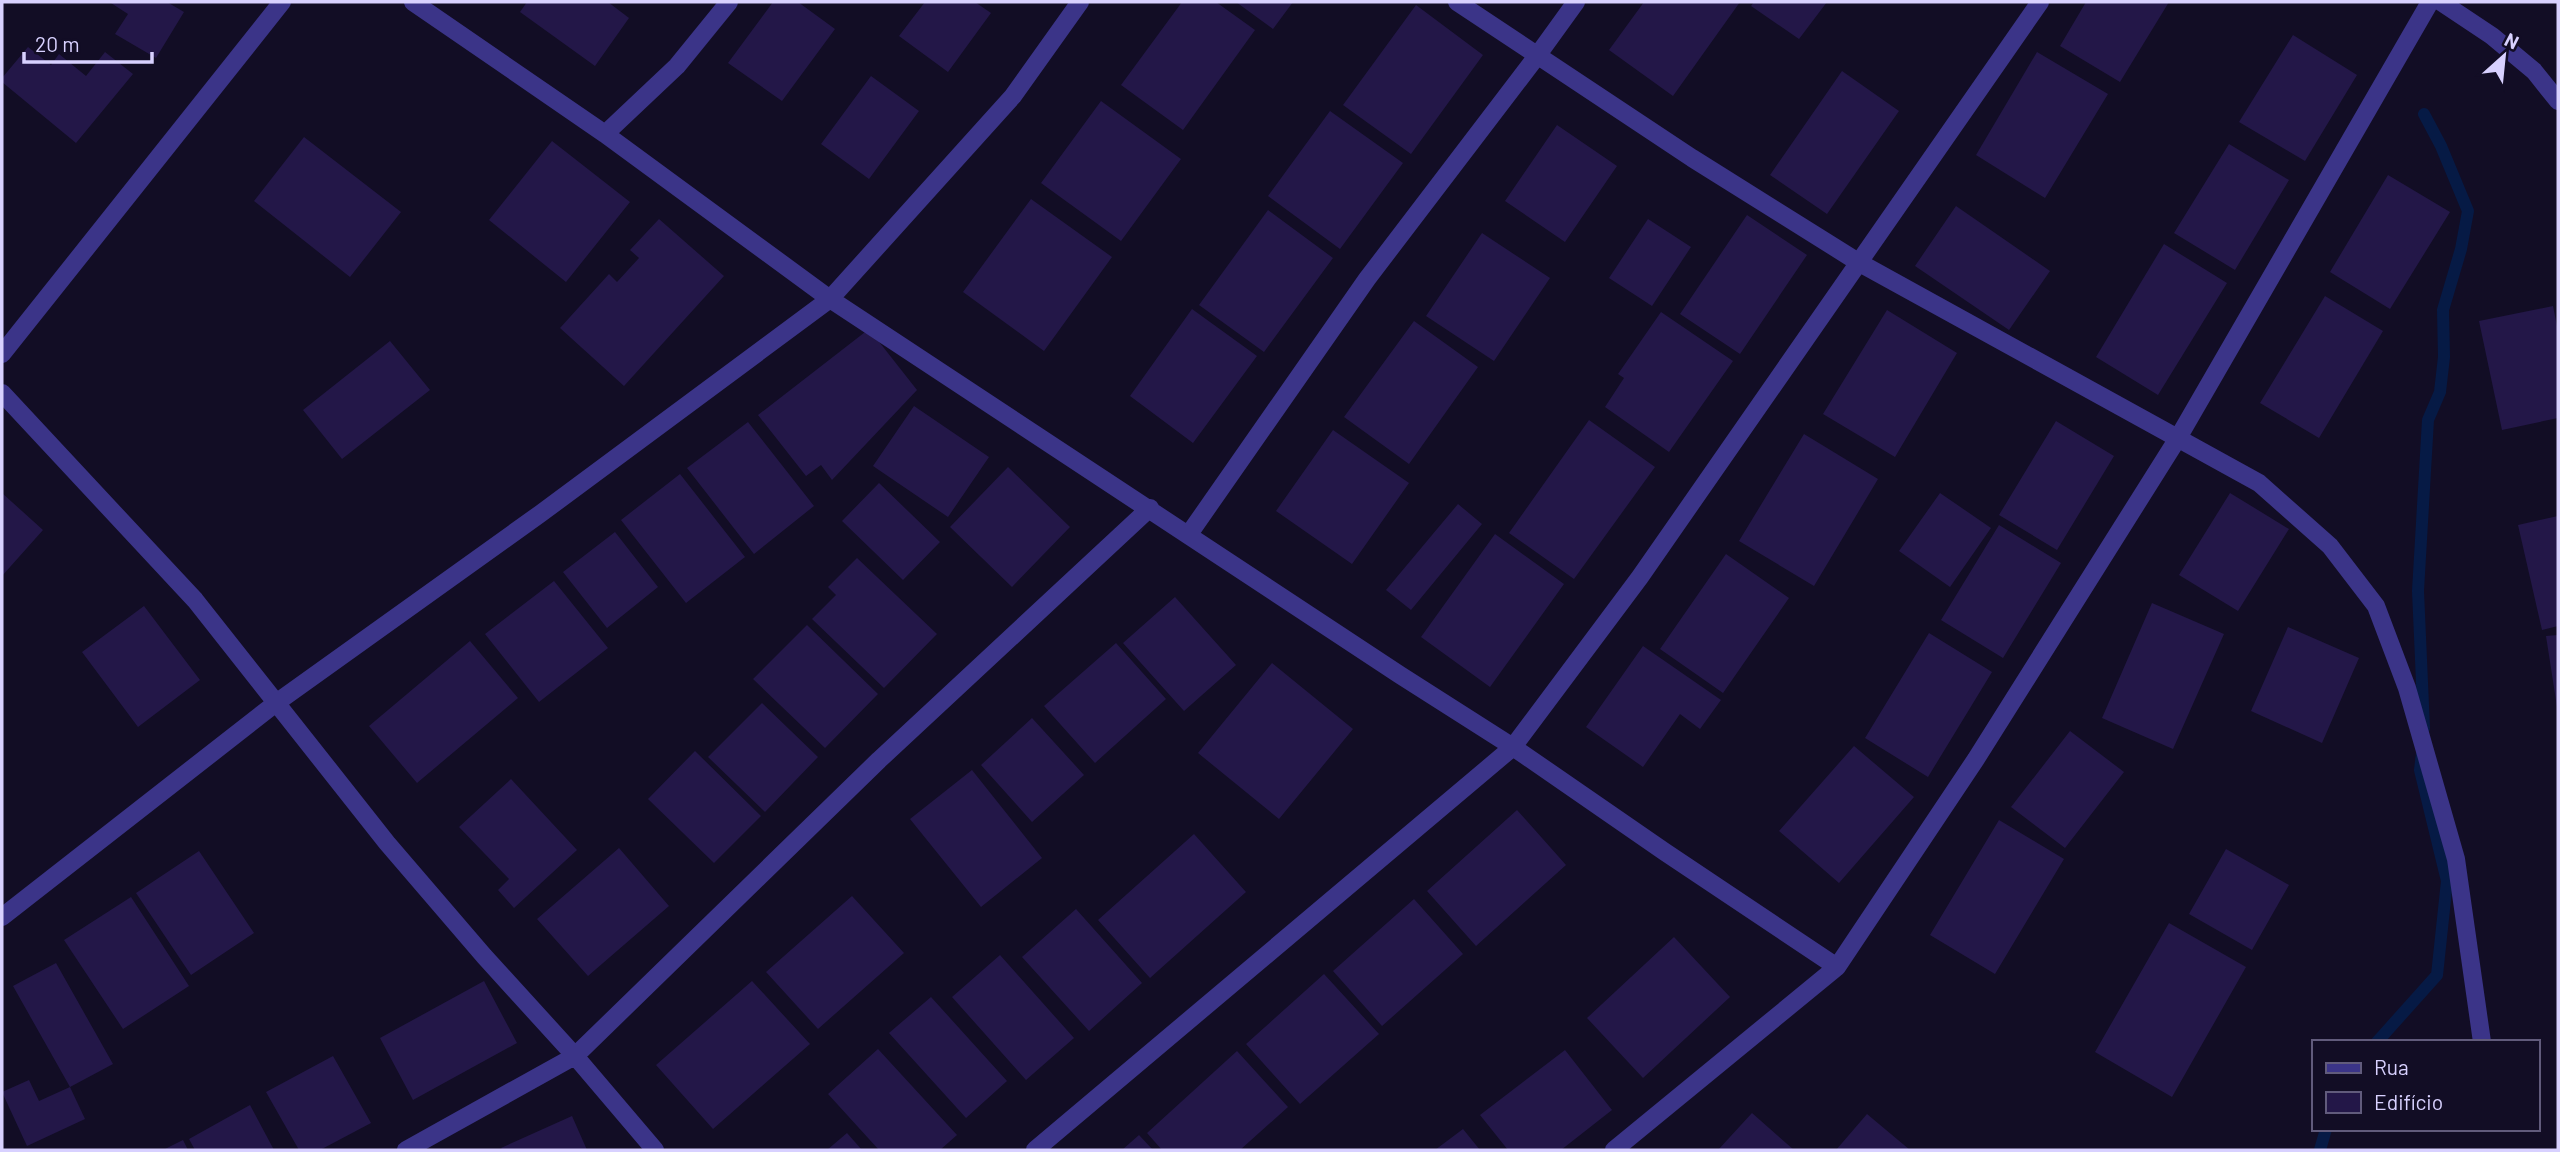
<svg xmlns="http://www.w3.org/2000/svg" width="2560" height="1152" font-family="Barlow,sans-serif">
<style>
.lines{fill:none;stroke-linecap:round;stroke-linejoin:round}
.stream{stroke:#061a45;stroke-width:12}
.building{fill:#231748}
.minor{stroke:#3b3488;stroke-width:18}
.tertiary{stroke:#3b3488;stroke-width:18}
</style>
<rect width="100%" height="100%" fill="#120d25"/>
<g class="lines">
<path class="stream" d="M2424,728L2418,591L2428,420L2440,392L2444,357L2443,310L2461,249L2468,211L2441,146L2424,114
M2377,1042L2437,975L2447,881L2420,770L2422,753
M2320,1150L2326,1129"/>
</g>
<path class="building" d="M112,2H167L184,12L156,58L115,34L128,14L111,3Z
M527,2H608L629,18L595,66L520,12Z
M773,2H798L835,29L782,101L728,63Z
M925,2H975L991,13L948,72L899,36Z
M1182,2H1216L1255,30L1183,130L1121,85Z
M1236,2H1293L1273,29Z
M1644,2H1740L1673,96L1609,50Z
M1754,2H1827L1799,39L1751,6Z
M2086,2H2169L2120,82L2060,46Z
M1416,5L1483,55L1411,154L1343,105Z
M2293,35L2357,75L2305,161L2239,122Z
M28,47L51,65L59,54L86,76L105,52L133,74L76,143L2,82V78Z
M2037,52L2108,94L2045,198L1976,155Z
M1842,71L1899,111L1827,214L1770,175Z
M871,76L919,111L869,179L821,144Z
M1101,101L1181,159L1121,241L1041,183Z
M1330,111L1403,163L1340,249L1268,196Z
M1557,125L1617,166L1565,242L1505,201Z
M304,137L401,212L350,277L254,201Z
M552,141L630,202L566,282L489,220Z
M2229,144L2289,180L2235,270L2174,233Z
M2388,175L2450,212L2390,309L2330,272Z
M1031,199L1112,257L1044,351L963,292Z
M1956,206L2050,271L2009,330L1915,266Z
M1268,210L1333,258L1264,352L1199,305Z
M1747,215L1807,255L1740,354L1680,314Z
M659,219L724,276L624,386L560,328L609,274L617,282L639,258L630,250Z
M1648,219L1691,247L1652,306L1609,278Z
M1482,233L1550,278L1494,361L1426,316Z
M2164,244L2227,283L2158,395L2096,357Z
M2325,296L2383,331L2319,438L2260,403Z
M2553,306L2558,331V418L2502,430L2479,321Z
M1192,309L1257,356L1193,443L1130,396Z
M1887,310L1957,353L1895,457L1823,414Z
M1661,312L1733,361L1669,452L1605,407L1624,378L1618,374Z
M1414,321L1478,367L1409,464L1344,417Z
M869,329L917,390L832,480L821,465L806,476L758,415Z
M390,341L430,390L342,459L303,410Z
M914,406L989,457L948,517L873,466Z
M1589,420L1655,467L1574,579L1509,533Z
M2056,421L2114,456L2057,550L1999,515Z
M748,422L814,506L754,554L687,468Z
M1333,430L1409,483L1352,564L1276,511Z
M1804,434L1878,479L1814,586L1739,541Z
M1008,467L1070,527L1012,587L950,527Z
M680,474L745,557L686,603L621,520Z
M879,483L940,542L903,580L842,521Z
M2,493L43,530L2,576Z
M1940,493L1991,528L1950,587L1899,551Z
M2230,493L2289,529L2238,611L2179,575Z
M1458,504L1482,524L1411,610L1386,590Z
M2558,516V626L2542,630L2518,525Z
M1999,525L2061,563L2003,658L1941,620Z
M615,532L658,587L607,628L563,572Z
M1495,534L1564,584L1490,687L1421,637Z
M1726,554L1789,598L1723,693L1660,649Z
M857,558L937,634L884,688L812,619L836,595L828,587Z
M554,581L608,648L539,702L485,634Z
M1175,597L1236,665L1184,711L1123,643Z
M2152,603L2224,634L2173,749L2102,718Z
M144,606L200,680L138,727L82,652Z
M807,625L878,694L825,748L753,679Z
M2288,627L2359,658L2322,743L2251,711Z
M1929,633L1992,672L1928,777L1865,738Z
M2558,635V707H2557L2546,636Z
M470,641L518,698L417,783L369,726Z
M1116,643L1166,699L1095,763L1044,706Z
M1643,646L1721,700L1700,729L1680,714L1643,767L1586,727Z
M1272,663L1353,729L1279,819L1198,753Z
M762,703L818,757L765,812L708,757Z
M1032,718L1084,775L1032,822L981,765Z
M2070,731L2124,772L2065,848L2011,807Z
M1854,746L1914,797L1839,883L1779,831Z
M695,751L761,816L714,863L648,799Z
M972,770L1042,858L981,907L910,819Z
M511,779L577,850L514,908L498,890L509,879L459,827Z
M1517,810L1566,865L1476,946L1427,891Z
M1999,820L2064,859L1995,974L1930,935Z
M1194,834L1246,892L1150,978L1098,920Z
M619,848L669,906L588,976L537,919Z
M2226,849L2289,885L2252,950L2189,914Z
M199,851L254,933L191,975L136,893Z
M852,896L904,953L818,1029L766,972Z
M131,897L189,986L123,1029L64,940Z
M1414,899L1463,954L1382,1026L1333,971Z
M1076,909L1142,983L1089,1031L1022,957Z
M2169,923L2246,967L2172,1097L2095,1052Z
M1674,937L1730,997L1643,1078L1587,1018Z
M1000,955L1074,1038L1026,1080L952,997Z
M56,963L113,1064L70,1087L85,1119L27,1146L2,1092L29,1080L39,1101L70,1087L13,986Z
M1324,974L1379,1034L1300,1104L1246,1044Z
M484,981L517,1043L413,1100L380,1038Z
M752,981L810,1044L713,1129L656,1065Z
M931,997L1007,1081L966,1118L889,1033Z
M878,1049L957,1135L940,1150H879L828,1094Z
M1565,1050L1612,1110L1561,1150H1508L1480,1115Z
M1237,1051L1288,1107L1240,1150H1162L1147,1133Z
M333,1056L371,1123L320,1150H299L266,1092Z
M250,1105L274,1150H195L189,1139Z
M1752,1113L1794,1150H1718Z
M1867,1114L1910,1150H1836Z
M572,1116L587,1150H503L501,1148Z
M1463,1129L1480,1150H1435Z
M847,1133L862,1150H827Z
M1139,1135L1153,1150H1122Z
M183,1140L188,1150H163Z"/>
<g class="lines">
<path class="minor" d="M413,2L605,134L830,299L1400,675L1513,747L1665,852L1837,967
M1457,2L1692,158L1858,262L2259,483L2330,546L2376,606L2407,688L2456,859L2482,1042
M2441,2L2492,36L2534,71L2558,101
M605,134L677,66L729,2
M2,393L195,600L387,843L484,956L575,1056L655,1150
M1189,534L1367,279L1537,56L1576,2
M2,917L276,703L540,514L830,299L1013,96L1080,2
M406,1150L575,1056L879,760L1150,508
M1035,1150L1513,747L1640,577L2040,2
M1614,1150L1837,967L1976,759L2178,438L2430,2"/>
<path class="tertiary" d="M2,354L282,2"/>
</g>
<rect width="2560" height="1152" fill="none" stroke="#d8d1ff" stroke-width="7"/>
<rect x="2312" y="1040" width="228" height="91" fill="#120d25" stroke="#615b7c" stroke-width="2"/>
<rect x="2326" y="1063" width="35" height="10" fill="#3b3488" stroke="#615b7c" stroke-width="2"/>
<text x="2374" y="1075" font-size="21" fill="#d8d1ff">Rua</text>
<rect x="2326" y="1092" width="35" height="21" fill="#231748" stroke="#615b7c" stroke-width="2"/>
<text x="2374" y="1110" font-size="21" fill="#d8d1ff">Edifício</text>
<g transform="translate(2504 56) rotate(27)" stroke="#120d25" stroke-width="5" paint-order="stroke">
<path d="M0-5L12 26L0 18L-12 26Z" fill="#d8d1ff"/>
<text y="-10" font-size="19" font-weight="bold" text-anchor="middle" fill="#d8d1ff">N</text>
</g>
<path d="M24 52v10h128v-10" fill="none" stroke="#d8d1ff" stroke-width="3.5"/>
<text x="35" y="52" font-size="21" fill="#d8d1ff" stroke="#120d25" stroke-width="5" paint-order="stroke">20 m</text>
</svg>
